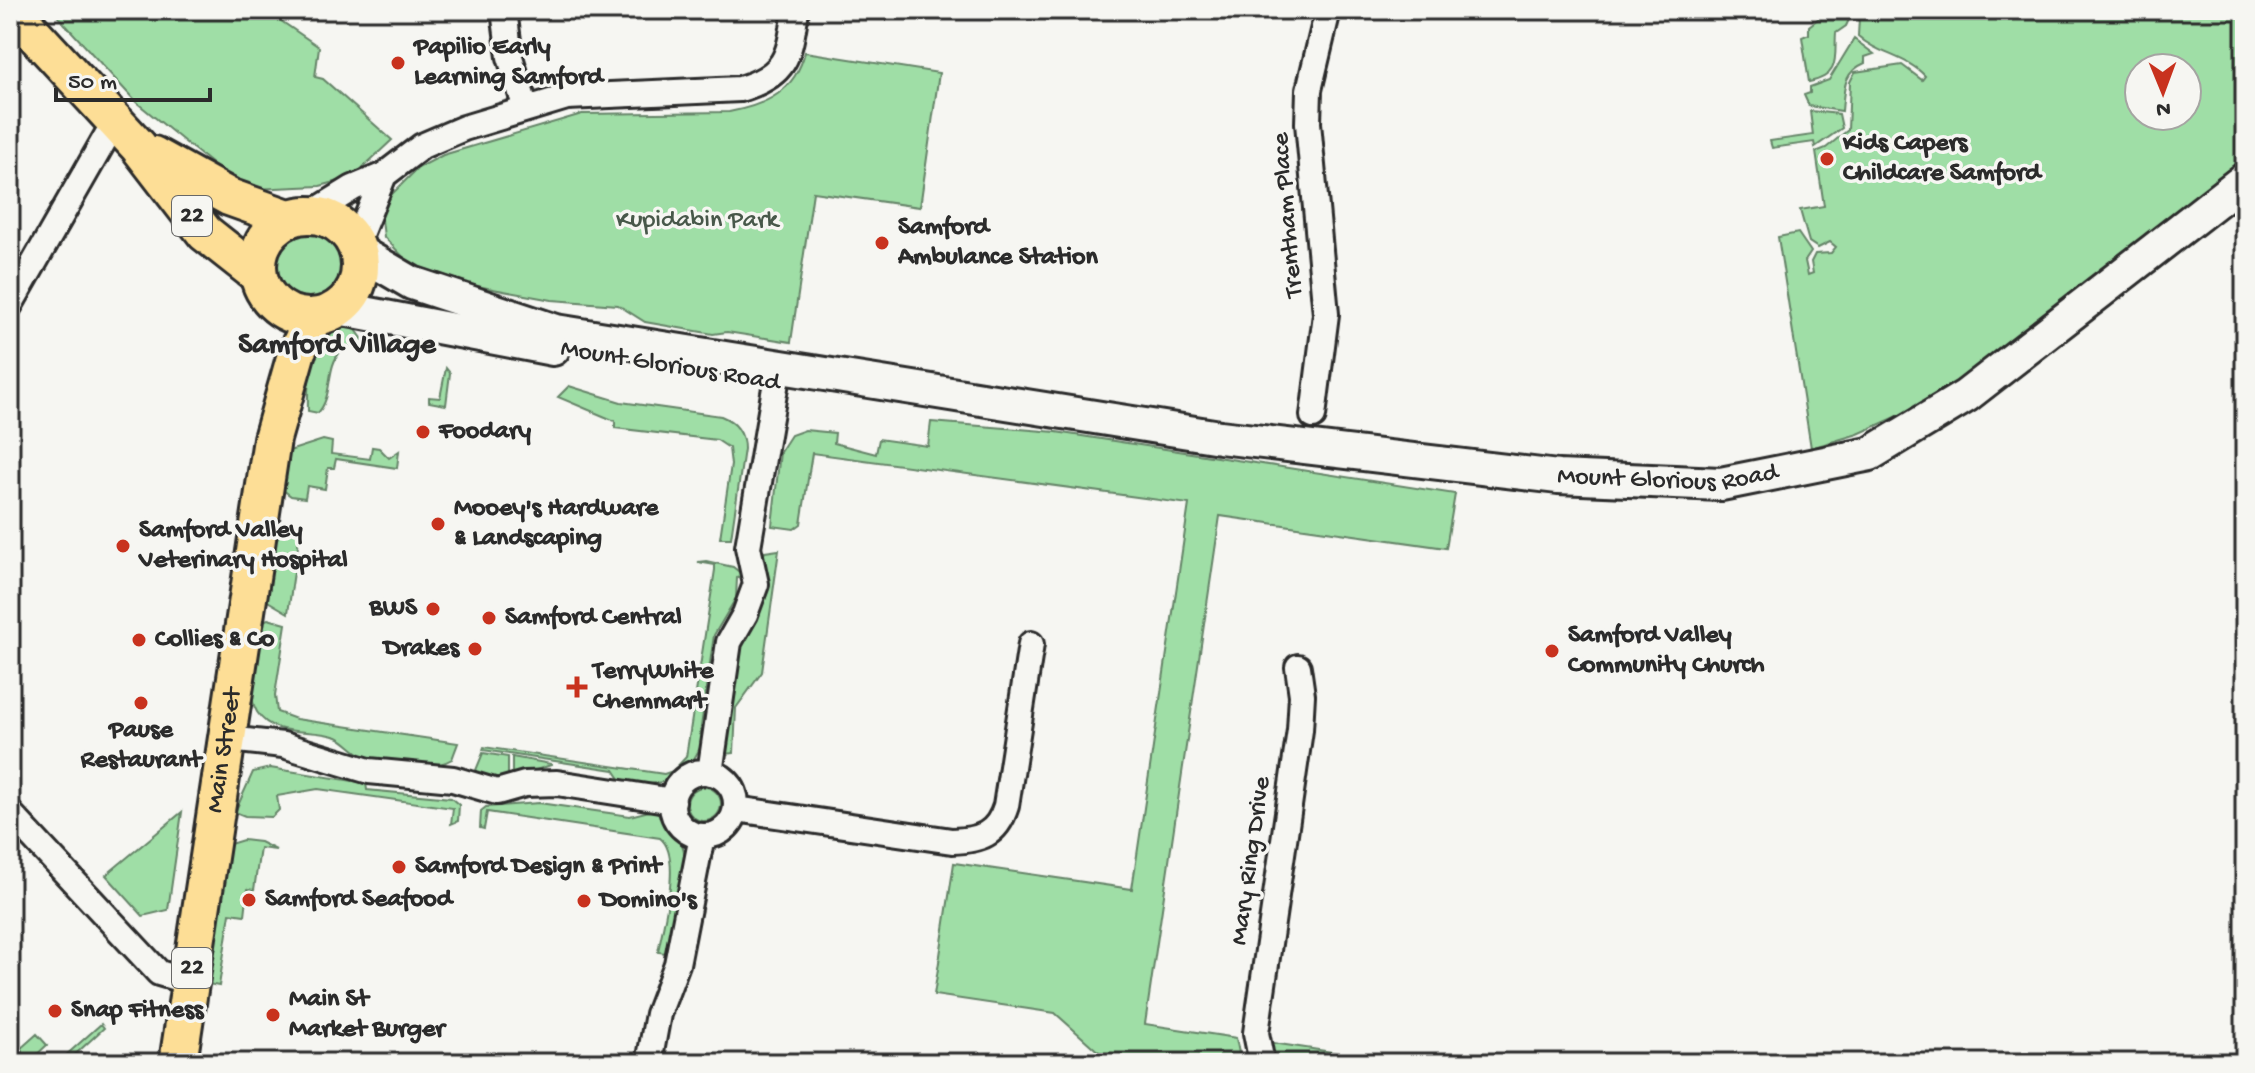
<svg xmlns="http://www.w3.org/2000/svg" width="2255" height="1073" font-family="'Gochi Hand',sans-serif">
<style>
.green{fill:#9fdea6;stroke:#658468;stroke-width:2;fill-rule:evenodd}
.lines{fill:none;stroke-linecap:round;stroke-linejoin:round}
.street-casing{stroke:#2b2b2b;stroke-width:30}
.secondary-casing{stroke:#2b2b2b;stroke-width:38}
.primary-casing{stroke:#2b2b2b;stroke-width:42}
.street{stroke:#f6f6f2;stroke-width:24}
.secondary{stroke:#f6f6f2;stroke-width:32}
.primary{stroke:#fdde96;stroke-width:36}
.poi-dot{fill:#c8321e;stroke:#f6f6f2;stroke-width:3}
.labels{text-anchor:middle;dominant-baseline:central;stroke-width:7;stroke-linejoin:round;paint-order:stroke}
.shield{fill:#f6f6f2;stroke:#686867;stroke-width:2}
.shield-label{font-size:24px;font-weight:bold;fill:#2b2b2b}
.poi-label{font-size:26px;font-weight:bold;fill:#2b2b2b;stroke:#f6f6f2;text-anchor:start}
.street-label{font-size:26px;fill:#2b2b2b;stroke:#f6f6f2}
.park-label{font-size:26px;fill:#48584a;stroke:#f6f6f2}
.quarter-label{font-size:30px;font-weight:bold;fill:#2b2b2b;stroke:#f6f6f2}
</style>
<rect width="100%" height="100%" fill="#f6f6f2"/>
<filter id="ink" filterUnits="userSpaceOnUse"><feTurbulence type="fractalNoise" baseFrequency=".0125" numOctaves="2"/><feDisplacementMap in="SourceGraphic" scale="16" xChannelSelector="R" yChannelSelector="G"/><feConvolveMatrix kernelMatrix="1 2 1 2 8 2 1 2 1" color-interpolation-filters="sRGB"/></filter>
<g filter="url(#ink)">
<path class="green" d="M52,10H265L319,47L315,77L323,79L392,140L357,173L339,181L320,186L253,189L218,169L136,102Z
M1829,10L1852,13L1846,26L1836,33C1834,55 1842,76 1809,82L1802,37L1809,34V26Z
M2245,10V170L1943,396L1858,434L1811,448L1778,237L1798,233L1811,252L1805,261L1808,275L1813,273L1811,262L1815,254L1831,253L1836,247L1830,242L1818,248L1809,242L1800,210L1824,206L1816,152L1826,148L1848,130L1850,82L1855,72L1902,65L1922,80L1925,76C1907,56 1877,54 1858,36L1859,18L1869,10ZM2139,68H2187V116H2139Z
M1854,39L1874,54L1865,57V63C1843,72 1844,89 1842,111L1809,106L1804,95L1810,93V87L1829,80Z
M805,52L939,73L920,207L813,192L791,342L727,332L713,334L645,322L618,305L552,300L444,280L409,263L384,237L381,211L387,199L418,168L443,155L582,114L729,112C767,105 795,91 805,52Z
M1810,111L1839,114L1842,128L1815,147L1814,142L1772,148L1770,141L1813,135Z
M277 265a32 32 0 1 1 64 0a32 32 0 1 1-64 0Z
M343,327H354L364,341C357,346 347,344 341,351C325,368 334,395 318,413L308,411C307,376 309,344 343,327Z
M446,368L450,373L446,405L429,402V397L440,398Z
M569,386L621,402L721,416C736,422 744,433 744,449L731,538H720L731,465L729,448L717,440L615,428V421L558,397Z
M931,422L1056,432L1455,494L1446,548L1220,516L1145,1024L1236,1038L1241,1063H1111L1055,1013L934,995L954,863L1132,889L1189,504L812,453L801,524L794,529L772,526L780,452L791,435L805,430L835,433L834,443L876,454L879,439L928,446Z
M323,440L332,442L331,454L370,459L372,447L379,448L389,458L399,451L397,468L336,459L334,468H328L325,489L307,486L305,498L291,496L283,490L289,451Z
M287,523L301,525L288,613L266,600L277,531Z
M779,550L762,672L736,708L734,753L724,754L740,642L765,596L763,556L765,552Z
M706,561L733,567L743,575L737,578L736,598L714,635L700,734L705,735C690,779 667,788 623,783L614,770L483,750L484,747L664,774L673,771L686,757L715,570V565L698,562Z
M268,619L286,624L275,695L277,712L296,719L458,743L452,759C431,772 383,766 362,755C353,750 346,741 337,737C311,727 274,739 257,712C243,689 259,646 263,621Z
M483,753L508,757V779L482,780L474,775Z
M512,757L551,764V765L512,778Z
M270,768L366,783L367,790L451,798L459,805L458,821L451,824L453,808L318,789L277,796L279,810L272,817L245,816L235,812L253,772Z
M687 804a17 17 0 1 1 34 0a17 17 0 1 1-34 0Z
M539,803L630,816L653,810C672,820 682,836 685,857L673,954L658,952C663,924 683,856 660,838L487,812L484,829L480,828L481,811L486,807Z
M182,812L168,910L143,916L106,875Z
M243,840L260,842L276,850L260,848L254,890L248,889L245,915L230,913L219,986L208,984L230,844Z
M101,1024L104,1028L68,1061L64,1057Z
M37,1034L47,1045L30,1061L20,1049Z
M1266,1042L1372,1058L1371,1063H1271Z"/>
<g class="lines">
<g class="street-casing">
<path id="street" d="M504,10L510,57L526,109
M311,214L353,188L384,175L422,146L464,128L567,97L740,89C788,75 789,55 796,10
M356,244L384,175
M10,305L114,123
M1313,416L1326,314L1308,123L1309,90L1328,10
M229,739L283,745L369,771L453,779L497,792L525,784L557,783L673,801
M672 804a32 32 0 1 1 64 0a32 32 0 1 1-64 0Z
M710,773L729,642L745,614L756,584L748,547L779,364
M736,809L952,841C980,840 997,835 1006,806L1031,644
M10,813L159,973L190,982
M649,1063L658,1014L677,964L702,836
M1262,1063L1256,1033L1300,730L1302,695L1298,667"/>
</g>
<g class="secondary-casing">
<g id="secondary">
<path id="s1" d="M359,252L412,283L556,331L1220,437L1558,477L1721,484L1870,454L1966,396L2245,179"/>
<path d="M338,308L553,349"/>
</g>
</g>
<g class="primary-casing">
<g id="primary">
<path d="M12,10L138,146L205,233L257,274"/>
<path d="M153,155L229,197L288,218"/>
<circle cx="309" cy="266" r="51"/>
<path id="s2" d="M178,1063L272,439L297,351L314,317"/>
</g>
</g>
<use href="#street" class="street"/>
<use href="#secondary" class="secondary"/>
<use href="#primary" class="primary"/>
</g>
</g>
<g class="poi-dot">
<circle cx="398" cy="63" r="8"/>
<circle cx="1827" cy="159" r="8"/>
<circle cx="882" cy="243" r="8"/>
<circle cx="423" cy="432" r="8"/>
<circle cx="438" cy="524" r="8"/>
<circle cx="123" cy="546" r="8"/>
<circle cx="433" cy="609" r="8"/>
<circle cx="489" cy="618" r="8"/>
<circle cx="139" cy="640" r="8"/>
<circle cx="475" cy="649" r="8"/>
<circle cx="1552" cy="651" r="8"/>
<path d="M573 675h8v8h8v8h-8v8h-8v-8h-8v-8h8z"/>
<circle cx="141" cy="703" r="8"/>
<circle cx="399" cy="867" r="8"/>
<circle cx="249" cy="900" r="8"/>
<circle cx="584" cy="901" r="8"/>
<circle cx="55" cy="1011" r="8"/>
<circle cx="273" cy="1015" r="8"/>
</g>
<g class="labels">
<g class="shield">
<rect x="172" y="196" width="40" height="40" rx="6"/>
<rect x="172" y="948" width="40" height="40" rx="6"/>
</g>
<g class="shield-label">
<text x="192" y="216">22</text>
<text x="192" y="968">22</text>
</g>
<g class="poi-label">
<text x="414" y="48">Papilio Early<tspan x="414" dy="30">Learning Samford</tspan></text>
<text x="1843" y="144">Kids Capers<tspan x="1843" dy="30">Childcare Samford</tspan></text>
<text x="898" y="228">Samford<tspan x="898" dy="30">Ambulance Station</tspan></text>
<text x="439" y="432">Foodary</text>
<text x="454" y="509">Mooey's Hardware<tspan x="454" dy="30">&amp; Landscaping</tspan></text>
<text x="139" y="531">Samford Valley<tspan x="139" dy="30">Veterinary Hospital</tspan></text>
<text x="417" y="609" text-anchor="end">BWS</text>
<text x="505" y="618">Samford Central</text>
<text x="1568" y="636">Samford Valley<tspan x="1568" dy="30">Community Church</tspan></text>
<text x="155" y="640">Collies &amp; Co</text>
<text x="459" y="649" text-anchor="end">Drakes</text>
<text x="593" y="672">TerryWhite<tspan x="593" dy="30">Chemmart</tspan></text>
<text x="141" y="731" text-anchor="middle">Pause<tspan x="141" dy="30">Restaurant</tspan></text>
<text x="415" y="867">Samford Design &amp; Print</text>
<text x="265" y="900">Samford Seafood</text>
<text x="600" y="901">Domino's</text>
<text x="289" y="1000">Main St<tspan x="289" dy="30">Market Burger</tspan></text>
<text x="71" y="1011">Snap Fitness</text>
</g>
<g class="street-label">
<text transform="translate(1289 215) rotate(-95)">Trentham Place</text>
<text transform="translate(670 367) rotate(9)">Mount Glorious Road</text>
<text stroke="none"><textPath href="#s1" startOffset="1336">Mount Glorious Road</textPath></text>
<text stroke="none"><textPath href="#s2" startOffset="316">Main Street</textPath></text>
<text transform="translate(1252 861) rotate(-82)">Mary Ring Drive</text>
</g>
<g class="park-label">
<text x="697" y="221">Kupidabin Park</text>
</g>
<g class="quarter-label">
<text x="337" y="346">Samford Village</text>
</g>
</g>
<rect width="2255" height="1073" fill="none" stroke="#f6f6f2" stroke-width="40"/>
<rect x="20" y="20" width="2215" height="1033" fill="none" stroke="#2b2b2b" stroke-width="3" filter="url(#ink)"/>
<g transform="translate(2163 92) rotate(179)"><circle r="38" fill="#f6f6f2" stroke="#a5a5a2" stroke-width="2"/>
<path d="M0-6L14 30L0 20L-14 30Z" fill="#c8321e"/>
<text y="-12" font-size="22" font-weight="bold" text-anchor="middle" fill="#2b2b2b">N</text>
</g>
<path d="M56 88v12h154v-12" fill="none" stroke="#2b2b2b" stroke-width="4"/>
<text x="68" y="88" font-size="24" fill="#2b2b2b" stroke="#f6f6f2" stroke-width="6" paint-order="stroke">50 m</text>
</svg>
